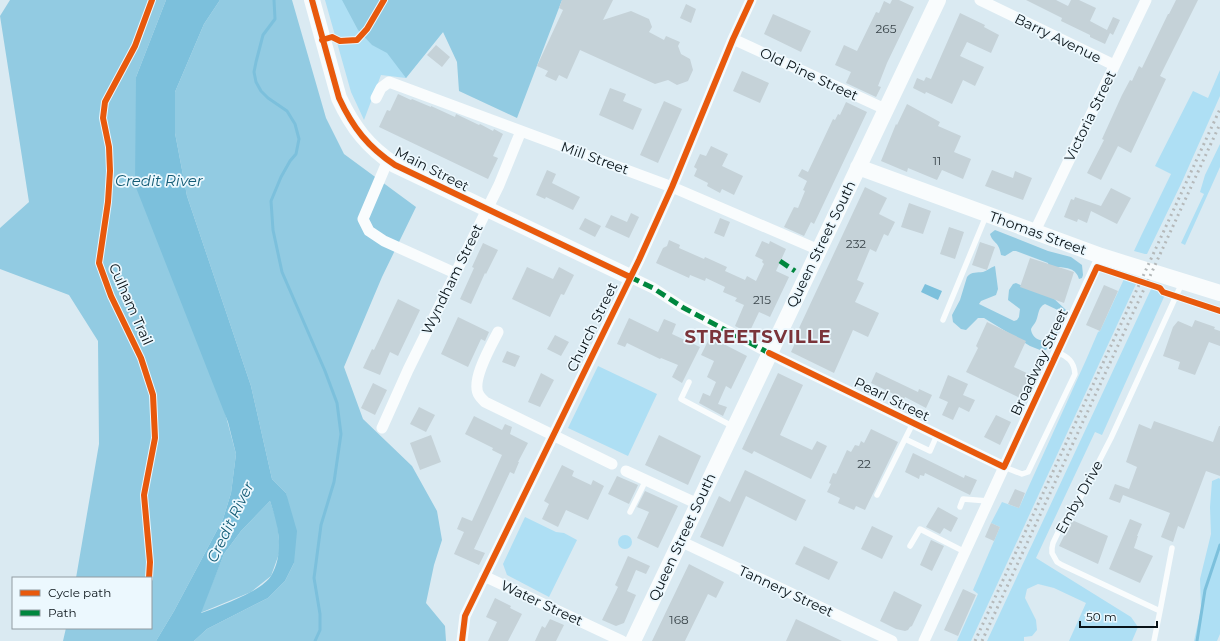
<svg xmlns="http://www.w3.org/2000/svg" width="1220" height="641" font-family="Montserrat,sans-serif">
<style>
.green{fill:#aedff4}
.forest{fill:#92cbe2}
.water{fill:#7cc0dc;fill-rule:evenodd}
.lines{fill:none;stroke-linecap:round;stroke-linejoin:round}
.stream{stroke:#7cc0dc;stroke-width:3}
.building{fill:#c5d2d8}
.lane{stroke:#f9fcfd;stroke-width:5.5}
.street{stroke:#f9fcfd;stroke-width:11}
.secondary{stroke:#f9fcfd;stroke-width:16}
.rail{stroke:#b5b9ba;stroke-width:3;stroke-dasharray:2 4;stroke-linecap:butt}
.quiet{stroke:#00873e;stroke-width:5;stroke-dasharray:10 5;stroke-linecap:butt}
.cycleway-casing{stroke:#ecf8fe;stroke-width:8}
.cycleway{stroke:#e8590c;stroke-width:6}
.labels{text-anchor:middle;dominant-baseline:central;stroke-width:3.5;stroke-linejoin:round;paint-order:stroke}
.number-label{font-size:12px;fill:#3a454a}
.street-label{font-size:14px;fill:#091318;stroke:#ecf8fe}
.water-label{font-size:15px;font-style:italic;fill:#145c76;stroke:#ecf8fe}
.district-label{font-size:18px;font-weight:bold;letter-spacing:1px;fill:#7b343a;stroke:#ecf8fe}
</style>
<rect width="100%" height="100%" fill="#daeaf2"/>
<path class="green" d="M325,0H528L443,32L406,78L381,75L364,120L351,92Z
M1220,70V96L1181,184L1147,254H1145L1134,251L1141,236L1171,174L1155,166L1193,91L1208,98Z
M1220,144V167L1185,245L1181,243L1204,194L1200,192L1205,175Z
M1124,279L1136,284L971,641H957L978,594L973,590L1000,527L991,523L1002,502L1019,508L1086,360L1098,332L1100,331Z
M1152,287L1161,290L1164,297L1102,435L1095,432L1036,558L1131,617L1138,627L1132,641H1069L1086,603L1054,588L1038,584L1027,589L1025,598L1036,620L1037,630L1032,636L1024,637V641H987Z
M598,366L657,394L628,456L568,428Z
M1219,478L1220,479V634L1217,641H1194L1201,609L1200,579L1211,534L1210,507L1212,481Z
M525,517L556,532L564,533L577,540L549,597L507,575L503,564Z
M618 542a7 7 0 1 1 14 0a7 7 0 1 1-14 0Z"/>
<path class="forest" d="M10,0H166L136,77L236,454L231,493L223,519L174,611L156,641H63L66,628H151V578H76L99,444L98,341L69,295L0,269V228L29,202L0,16Z
M220,0H292L326,118L344,154L416,207L382,277L344,367L363,419L412,466L437,511L442,540L434,565L426,603L445,626L446,641H194L207,629L268,598L285,581L294,563L286,493L272,479L251,386L187,196L175,133V92L204,24Z
M342,0H562L517,118L459,91L457,62L443,32L406,78L387,53L372,45L358,30Z
M995,230L1048,251L1071,257L1082,265L1083,275L1082,278L1079,279C1076,268 1067,268 1058,267L1051,296L1066,310L1064,313L1045,304C1038,307 1039,314 1036,321C1035,324 1032,326 1031,329C1031,335 1038,342 1044,340L1055,326L1058,327L1057,333L1046,350H1040L1030,346L984,318H978L966,330L961,329L953,322L952,315L960,300L967,277C972,271 977,273 983,272C987,271 991,267 995,266L998,289L996,295L981,301L979,304L1014,321L1017,320L1019,317L1020,309L1008,300L1009,290L1013,284L1016,283L1038,293L1049,267L1048,263L1016,251H1013L1005,256L1001,255C999,241 993,244 990,234Z
M270,501L277,521L280,551L271,576L251,592L200,613L224,554L241,531Z"/>
<path class="water" d="M166,0H220L204,24L175,92V133L187,196L251,386L272,479L286,493L297,531L294,563L285,581L268,598L207,629L194,641H156L174,611L223,519L231,493L236,454L228,422L135,185L136,77ZM270,501C278,525 285,552 271,576C262,591 218,607 201,613L224,554L241,531Z
M925,284L942,291L938,300L921,292Z"/>
<g class="lines">
<path class="stream" d="M274,0L275,19L263,35L256,62L254,72L256,82L261,91L268,98L287,111L295,124L299,139L296,154L290,161L281,177L271,201L273,230L282,272L325,371L337,403L341,434L334,482L321,525L314,578L320,614V630L315,641
M1197,641L1205,590L1220,545"/>
</g>
<path class="building" d="M562,0H613L603,20L631,11L649,19L652,27L649,32L664,40L666,36L680,42L678,46L681,54L690,59L693,70L688,81L677,85L668,80L655,84L580,50L567,79L559,75L556,81L545,76L548,71L537,66L563,10L559,8Z
M892,0H899L914,7L887,63L878,86L881,87L876,97L846,83L851,72L835,65L844,45L857,51L876,12L879,13L884,1L890,4Z
M1026,0H1056L1068,6L1071,0H1079L1096,8L1090,21L1107,30L1113,17L1120,20L1113,35L1110,33L1105,44L1090,37V35L1061,21L1062,18Z
M1176,0H1198L1160,76L1166,79L1131,153L1118,146L1101,180L1087,173L1104,140L1102,139L1122,95L1130,80L1132,81L1139,66L1142,68L1168,14H1169Z
M686,4L696,9L691,23L680,18Z
M960,13L985,25L984,27L999,35L991,53L967,42L960,56L984,67L975,86L963,80L952,104L926,92L925,94L913,88L917,78L924,81L926,77L931,79Z
M773,14L811,31L801,52L764,34Z
M436,45L450,57L442,67L427,55Z
M742,71L769,83L760,103L733,91Z
M610,88L626,94L623,101L642,109L633,130L599,115Z
M398,94L411,100L412,99L431,107V106L455,117L456,114L479,125L480,124L493,131L494,129L503,134L493,156L498,158L488,179L379,127L387,110L390,111Z
M664,101L682,109L658,163L640,155Z
M846,102L867,112L814,224L811,222L804,236L784,227L794,207L798,208L805,191L803,190L807,181L798,176L802,169L808,172L833,119L835,120L838,114L840,115Z
M907,104L940,122L938,126L961,136L954,152L971,159L963,179L942,170L937,180L908,168L907,172L881,161L896,124L897,125Z
M711,146L728,154L722,166L743,176L734,195L722,189L720,193L707,186L708,183L694,176L697,169L694,167L700,154L706,156Z
M547,170L556,174L552,183L580,197L573,210L546,197L545,199L536,195Z
M992,170L1013,178L1015,171L1032,178L1023,200L985,186Z
M865,187L887,198L879,214L895,222L888,236L884,234L876,252L870,249L857,280L864,283L855,302L879,313L868,337L853,330L834,373L791,352L797,339L795,338L800,326Z
M1111,188L1131,198L1117,224L1091,211L1087,223L1078,219L1077,222L1064,217L1071,199L1074,200L1075,197L1101,206Z
M909,203L931,211L923,234L901,227Z
M631,213L639,217L629,238L605,227L611,215L627,222Z
M585,218L601,226L595,237L579,229Z
M720,218L730,222L724,237L714,233Z
M949,227L964,232L955,259L940,254Z
M669,240L680,245L679,248L704,259L705,257L727,267L725,271L745,280L747,276L756,281L764,264L762,262L763,260L755,256L762,241L769,244L770,241L786,249L776,271L789,277L770,317L759,312L749,333L735,326L744,305L735,301L737,298L723,292L725,287L706,278L705,281L690,275L689,278L656,263L663,248L667,246Z
M980,242L995,247L987,270L972,265Z
M483,243L498,250L486,274L485,273L471,304L460,299L474,268L472,267Z
M1030,258L1074,272L1064,303L1020,287Z
M527,267L553,279L559,267L574,275L564,295L561,294L550,317L512,299Z
M1104,285L1118,291L1100,331L1086,325Z
M398,299L420,310L398,356L390,352L380,375L363,368L372,349L374,350Z
M458,317L489,332L485,341L481,339L468,367L441,354Z
M629,318L658,332L664,319L676,324L672,334L700,347L682,383L672,377L678,365L661,358L660,359L627,343L625,347L617,344Z
M1195,320L1215,327L1214,329L1220,331V346L1209,342L1195,375L1178,369L1180,362L1163,356L1173,327L1178,321L1192,327Z
M987,322L1026,341L1014,367L1031,375L1020,398L966,372L978,348L976,346Z
M555,335L569,342L561,356L547,349Z
M710,337L747,356L731,389L726,386L718,404L727,407L723,416L699,403L703,393L710,396L716,382L707,377L714,361L701,355Z
M507,351L520,356L515,367L502,362Z
M876,372L918,392L919,389L932,395L926,408L905,397L904,399L871,383Z
M541,373L554,380L540,407L528,402Z
M778,373L803,385L780,435L812,450L817,441L827,446L811,479L754,451L752,454L742,449Z
M948,375L968,384L963,395L975,400L969,412L959,407L953,420L942,415L948,402L939,398Z
M373,383L387,390L375,415L361,408Z
M419,407L435,415L426,432L410,424Z
M996,415L1011,422L1000,445L984,437Z
M474,416L502,430L505,424L512,427L510,434L528,443L518,462H519L514,474L510,472L474,549L485,553L479,565L454,554L464,532L457,529L462,517L472,521L502,455L492,450L493,448L465,434Z
M1154,421L1213,442L1219,426H1220V476L1206,471L1184,529L1178,526L1173,542L1161,537L1170,513L1123,495L1120,503L1109,499L1115,484L1129,489L1137,467L1126,462L1139,424L1151,429Z
M871,429L898,442L865,510L856,506L854,510L838,503L840,498L827,492L831,484L829,483L833,473L836,474L847,450L851,452L855,445L859,446L861,441L864,443Z
M431,435L441,462L420,470L410,443Z
M659,435L701,456L688,485L645,465Z
M913,453L964,478L965,475L977,480L970,495L925,473L924,476L920,475L919,479L905,472Z
M562,465L574,471L572,476L591,485L593,480L604,486L588,520L566,510L558,527L542,519L549,504L544,501Z
M745,470L806,500L796,521L746,496L723,547L700,537L719,496L730,502Z
M617,476L638,485L629,504L608,494Z
M1015,489L1025,493L1019,508L1008,504Z
M645,491L678,506L658,548L637,538L649,512L637,507Z
M938,507L958,518L951,532L944,528L940,534L926,527Z
M1130,519L1142,524L1137,536H1138L1134,548L1153,556L1140,583L1109,569Z
M1072,520L1108,536L1098,564L1059,546Z
M991,523L1000,527L994,541L985,537Z
M872,526L893,536L882,559L861,549Z
M931,540L944,546L932,571L920,565Z
M804,546L838,562L829,580L795,564Z
M628,556L650,566L646,574L636,570L627,591L636,595L624,623L616,626L602,620L618,587L615,585Z
M689,564L724,582L716,598L708,594L685,641H652Z
M963,589L976,595L958,636L944,630Z
M894,591L922,605L912,626L910,627L908,630L905,631L896,629L880,621Z
M495,598L511,606L510,608L522,614L508,641H488L497,622L486,617Z
M550,619L564,625L556,641H535L542,626L545,628Z
M796,619L842,641H786Z"/>
<g class="lines">
<path class="lane" d="M943,320L986,216
M689,382L681,399L734,427
M905,439L930,451L937,435
M1004,467L1022,474L1028,472L1075,374C1074,361 1068,357 1057,352
M877,495L913,423
M960,507L963,499L988,501
M630,512L646,480
M910,546L920,529L965,552
M1160,611L1172,548
M1154,641L1160,611L1062,565L1057,562L1052,553V548L1053,543L1063,522L1075,508L1111,438L1182,283"/>
<path class="street" d="M980,0L1114,65
M733,39L885,109
M376,98L381,88L389,82L672,187L819,250
M388,160L363,219L369,231L384,241L455,273
M1035,231L1146,0
M630,277L653,288L682,307L781,359L1004,467
M498,332C491,346 470,381 479,395C480,397 483,400 485,402L612,464
M382,428L408,370L499,185L521,131
M626,471L698,504
M680,541L892,641
M484,576L622,641
M462,641L465,616L639,260L672,187L733,39L751,0
M924,641L1101,256"/>
<path class="secondary" d="M312,0L339,98C353,128 368,147 395,165L630,277
M858,167L1101,256L1220,293
M633,641L938,0"/>
<path class="rail" d="M975,641L1220,109
M982,641L1220,124"/>
<path class="quiet" d="M780,261L795,271
M630,277L653,288L682,307L769,353"/>
<g class="cycleway-casing">
<path id="cycleway" d="M312,0L339,98C353,128 368,147 395,165L630,277
M322,40L332,37L340,41L357,40L367,29L384,0
M769,353L1004,467L1097,267L1160,288L1163,292L1220,311
M149,578L150,562L144,495L155,438L153,395L141,358L111,296L99,263L108,202L110,171L109,147L103,118L105,102L135,46L152,0
M462,641L465,616L639,260L672,187L733,39L751,0"/>
</g>
<use href="#cycleway" class="cycleway"/>
</g>
<g class="labels">
<g class="number-label">
<text x="886" y="28">265</text>
<text x="937" y="160">11</text>
<text x="856" y="243">232</text>
<text x="762" y="299">215</text>
<text x="864" y="463">22</text>
<text x="679" y="619">168</text>
</g>
<g class="street-label">
<text transform="translate(1058 38) rotate(26)">Barry Avenue</text>
<text transform="translate(809 74) rotate(25)">Old Pine Street</text>
<text transform="translate(1090 116) rotate(-64)">Victoria Street</text>
<text transform="translate(595 158) rotate(20)">Mill Street</text>
<text transform="translate(432 169) rotate(27)">Main Street</text>
<text transform="translate(1038 233) rotate(20)">Thomas Street</text>
<text transform="translate(821 244) rotate(-64)">Queen Street South</text>
<text transform="translate(452 279) rotate(-64)">Wyndham Street</text>
<text transform="translate(131 304) rotate(66)">Culham Trail</text>
<text transform="translate(592 327) rotate(-64)">Church Street</text>
<text transform="translate(1039 362) rotate(-65)">Broadway Street</text>
<text transform="translate(892 399) rotate(26)">Pearl Street</text>
<text transform="translate(1079 497) rotate(-61)">Emby Drive</text>
<text transform="translate(682 537) rotate(-65)">Queen Street South</text>
<text transform="translate(786 591) rotate(25)">Tannery Street</text>
<text transform="translate(542 603) rotate(25)">Water Street</text>
</g>
<g class="water-label">
<text x="159" y="180">Credit River</text>
<text transform="translate(230 522) rotate(-64)">Credit River</text>
</g>
<g class="district-label">
<text x="758" y="337">STREETSVILLE</text>
</g>
</g>
<rect x="12" y="577" width="140" height="52" fill="#ecf8fe" stroke="#919ca2"/>
<rect x="20" y="590" width="20" height="6" fill="#e8590c" stroke="#919ca2"/>
<text x="48" y="597" font-size="12" fill="#091318">Cycle path</text>
<rect x="20" y="610" width="20" height="6" fill="#00873e" stroke="#919ca2"/>
<text x="48" y="617" font-size="12" fill="#091318">Path</text>
<path d="M1080 621v6h77v-6" fill="none" stroke="#091318" stroke-width="2"/>
<text x="1086" y="621" font-size="12" fill="#091318" stroke="#ecf8fe" stroke-width="3" paint-order="stroke">50 m</text>
</svg>
